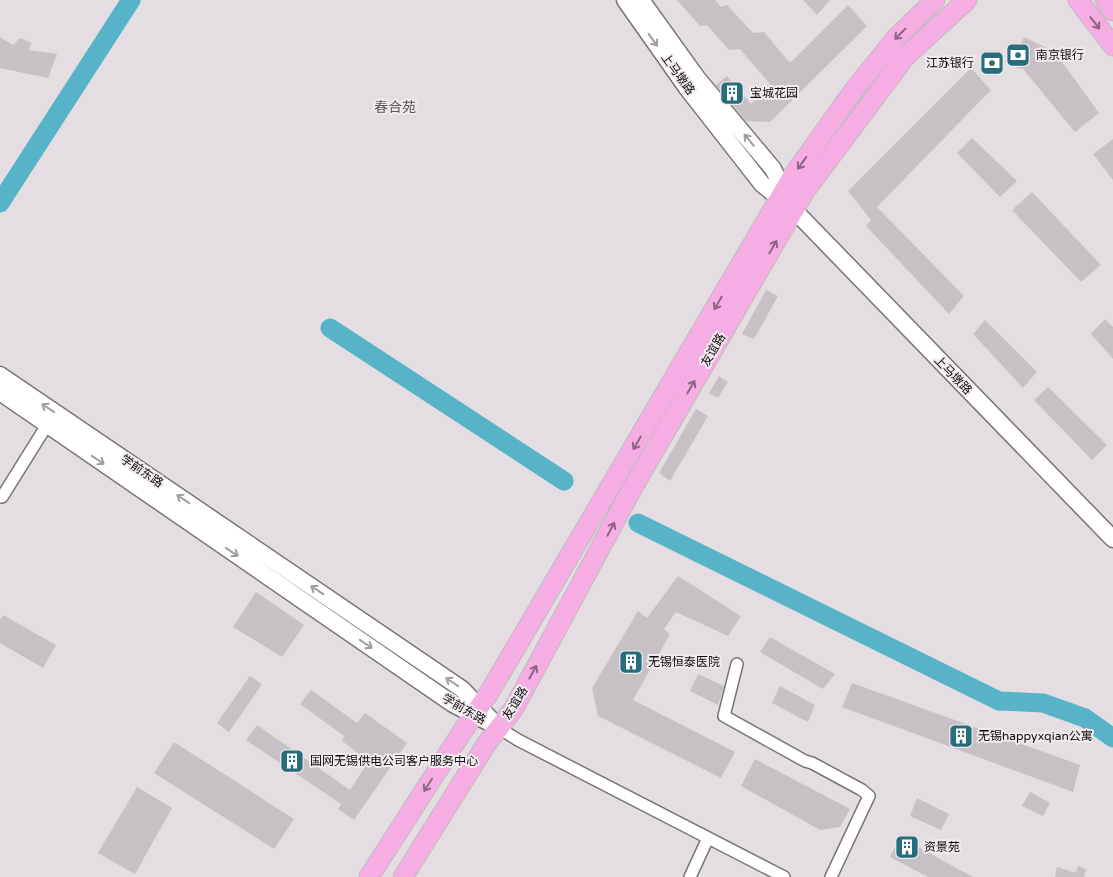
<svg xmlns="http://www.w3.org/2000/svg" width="1113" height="877" font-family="'Varela Round','Noto Sans SC',sans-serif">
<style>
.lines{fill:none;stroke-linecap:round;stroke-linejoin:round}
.river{stroke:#57b4c8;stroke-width:19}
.building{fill:#c7c0c5}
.street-casing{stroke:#7a7478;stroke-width:14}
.secondary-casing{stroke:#7a7478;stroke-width:19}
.primary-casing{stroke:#bcbbbb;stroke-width:21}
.street{stroke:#fff;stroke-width:11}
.secondary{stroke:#fff;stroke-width:16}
.primary{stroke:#f5ade4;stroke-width:19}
.oneway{stroke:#8d6483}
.oneway2{stroke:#9f9d9e}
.labels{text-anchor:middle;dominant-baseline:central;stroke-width:4;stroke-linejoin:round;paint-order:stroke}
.poi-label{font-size:12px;fill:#0e0b0d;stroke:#f1eaef;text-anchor:start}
.street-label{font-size:12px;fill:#0e0b0d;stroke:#f1eaef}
.neighbourhood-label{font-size:14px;fill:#5b5559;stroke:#f1eaef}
</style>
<rect width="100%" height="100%" fill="#e4dde2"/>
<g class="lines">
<path class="river" d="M0,203L131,0
M330,328L564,481
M638,523L999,701L1043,703L1085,718L1113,738"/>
</g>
<path class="building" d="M677,0H715L721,7L727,5L753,33L764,32L790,63L848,5L867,26L770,122L746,121L716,85L727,76L751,104L770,84L740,49L729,50L707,25L700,26Z
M803,0H830L817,15Z
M0,37L13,45L20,38L32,43L28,50L57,54L48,78L0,68Z
M1024,37L1055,52L1099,113L1075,132L1023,69L1010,66Z
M971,68L991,90L877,207L964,296L949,314L866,226L871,220L848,191Z
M972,138L1017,181L1000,197L957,153Z
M1113,139V180L1093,154Z
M1032,192L1101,265L1081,282L1012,210Z
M766,290L778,296L754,339L742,334Z
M1105,319L1113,327V359L1091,334Z
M985,320L1037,372L1023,388L973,334Z
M719,376L728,382L718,398L709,393Z
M1048,387L1107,445L1092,460L1034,400Z
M696,409L708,416L670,481L659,473Z
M678,576L741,616L728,636L676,612L664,629L670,634L633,700L735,752L721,778L598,716L592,688L638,611L647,618Z
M256,592L304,625L282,657L233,627Z
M3,615L56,645L43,668L0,643V620Z
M770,637L835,674L823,689L760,652Z
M698,674L724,686L718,705L690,691Z
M250,676L262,684L229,732L217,723Z
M852,683L1080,765L1073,792L842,707Z
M780,686L815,705L808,722L772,703Z
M311,690L357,723L365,713L407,743L354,820L338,809L341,804L246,740L257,725L350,790L369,761L342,741L344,736L300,704Z
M174,742L294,819L274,849L154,773Z
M755,759L850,809L840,827L820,830L741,786Z
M137,787L172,808L135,874L98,853Z
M1030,792L1050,803L1043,816L1022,806Z
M917,798L949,814L941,830L910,816Z
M900,837L973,877H928L890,857Z
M1078,866L1086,869L1084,877H1055L1057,867L1076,873Z"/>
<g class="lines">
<g class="street-casing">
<path id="street" d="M2,497L47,425
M737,664L724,716L805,761L812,763L862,790L869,796L831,877
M499,728L518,740L784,877
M690,877L708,838"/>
</g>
<g class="secondary-casing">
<path id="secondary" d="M625,0L687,88L762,184L794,210L1113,539
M641,0L697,78L773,169L788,199
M0,375L462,689L499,728
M0,392L453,704L486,721"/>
</g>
<g class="primary-casing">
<path id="primary" d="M1078,0L1113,46
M1105,0L1113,11
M369,877L462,732L489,693L792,177L854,90L896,38L935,0
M403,877L485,746L514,708L632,489L805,191L905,57L967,0"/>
</g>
<use href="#street" class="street"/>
<use href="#secondary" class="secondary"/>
<use href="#primary" class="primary"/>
</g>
<defs><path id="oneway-shaft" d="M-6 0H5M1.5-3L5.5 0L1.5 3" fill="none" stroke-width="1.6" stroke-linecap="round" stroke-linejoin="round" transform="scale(1.25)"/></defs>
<g class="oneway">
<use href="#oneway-shaft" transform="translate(1095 23) rotate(52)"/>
<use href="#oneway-shaft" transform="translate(900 34) rotate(135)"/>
<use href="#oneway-shaft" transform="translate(802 163) rotate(126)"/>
<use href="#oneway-shaft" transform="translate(773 247) rotate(-60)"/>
<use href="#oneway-shaft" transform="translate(718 303) rotate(120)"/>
<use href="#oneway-shaft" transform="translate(691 387) rotate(-60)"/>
<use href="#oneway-shaft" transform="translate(637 443) rotate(120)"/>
<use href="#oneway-shaft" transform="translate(611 529) rotate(-62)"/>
<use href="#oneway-shaft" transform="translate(533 672) rotate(-61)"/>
<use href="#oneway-shaft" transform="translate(428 785) rotate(123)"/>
</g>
<g class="oneway2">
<use href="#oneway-shaft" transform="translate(653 40) rotate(55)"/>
<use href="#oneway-shaft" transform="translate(749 140) rotate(-130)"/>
<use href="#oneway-shaft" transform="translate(48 408) rotate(-146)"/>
<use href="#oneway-shaft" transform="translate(98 460) rotate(34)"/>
<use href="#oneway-shaft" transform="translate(183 499) rotate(-146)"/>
<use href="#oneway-shaft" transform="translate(232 552) rotate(34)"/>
<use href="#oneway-shaft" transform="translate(317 590) rotate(-146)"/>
<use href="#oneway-shaft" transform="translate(366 644) rotate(34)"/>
<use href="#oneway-shaft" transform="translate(452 682) rotate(-146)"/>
</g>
<defs>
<g id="bank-square" transform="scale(1.25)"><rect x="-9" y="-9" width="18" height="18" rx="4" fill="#276d7b" stroke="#f1eaef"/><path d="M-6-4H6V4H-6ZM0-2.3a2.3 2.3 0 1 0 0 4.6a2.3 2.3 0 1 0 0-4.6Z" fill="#fff"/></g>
<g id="building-square" transform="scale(1.25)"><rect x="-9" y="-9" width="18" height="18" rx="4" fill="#276d7b" stroke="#f1eaef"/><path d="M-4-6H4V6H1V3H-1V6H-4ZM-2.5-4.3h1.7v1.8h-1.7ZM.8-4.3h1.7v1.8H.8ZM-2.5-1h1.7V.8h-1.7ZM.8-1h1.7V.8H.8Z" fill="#fff"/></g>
</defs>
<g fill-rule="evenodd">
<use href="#bank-square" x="1018" y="55"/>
<use href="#bank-square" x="992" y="63"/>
<use href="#building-square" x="732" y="93"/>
<use href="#building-square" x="631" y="662"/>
<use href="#building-square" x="961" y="736"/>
<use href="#building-square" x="292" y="761"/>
<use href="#building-square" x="907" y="847"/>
</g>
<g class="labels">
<g class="poi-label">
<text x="1036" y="55">南京银行</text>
<text x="974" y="63" text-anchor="end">江苏银行</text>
<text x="750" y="93">宝城花园</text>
<text x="648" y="662">无锡恒泰医院</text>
<text x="978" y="736">无锡happyxqian公寓</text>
<text x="310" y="761">国网无锡供电公司客户服务中心</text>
<text x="924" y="847">资景苑</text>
</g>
<g class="street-label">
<text transform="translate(678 74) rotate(54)">上马墩路</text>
<text transform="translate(713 350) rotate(-60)">友谊路</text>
<text transform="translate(953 375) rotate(46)">上马墩路</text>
<text transform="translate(142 471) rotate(34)">学前东路</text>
<text transform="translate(515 703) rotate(-58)">友谊路</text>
<text transform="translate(464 709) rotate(30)">学前东路</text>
</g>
<g class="neighbourhood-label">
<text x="395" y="107">春合苑</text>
</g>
</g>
</svg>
